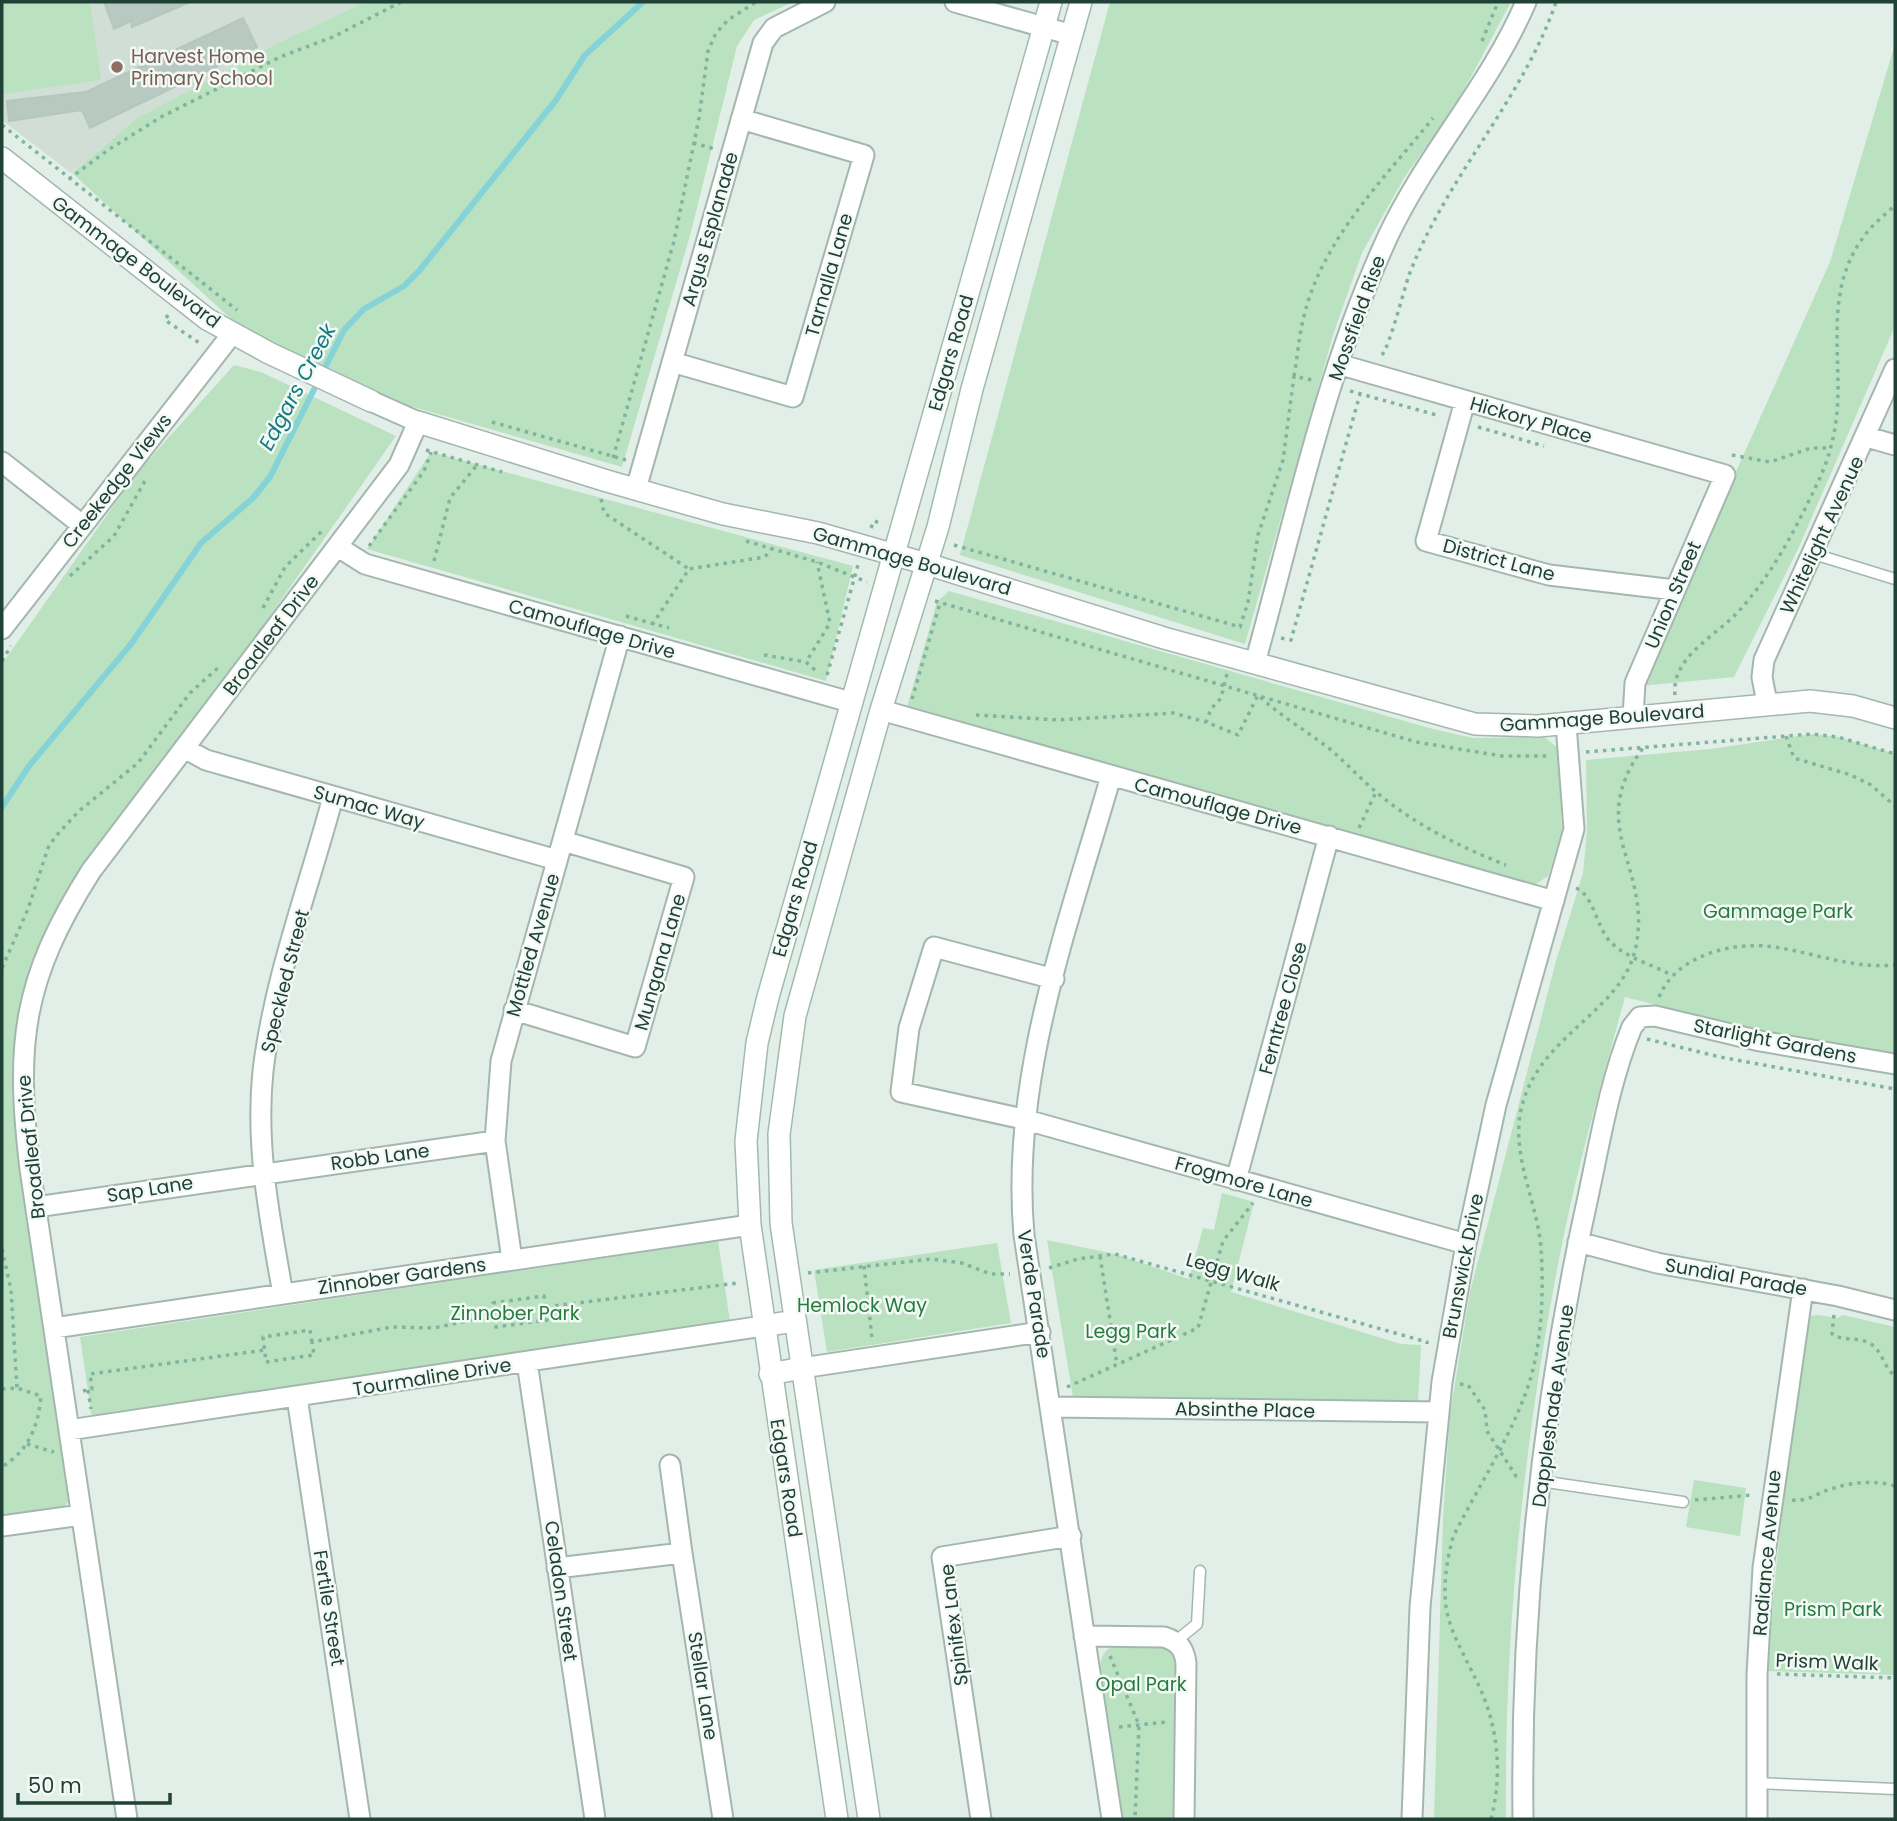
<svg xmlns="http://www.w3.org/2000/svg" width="1897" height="1821" font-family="Poppins,sans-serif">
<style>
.built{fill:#d0ded6}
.green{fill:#bae1c0}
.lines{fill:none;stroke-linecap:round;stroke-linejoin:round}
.stream{stroke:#86d3d7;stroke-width:6}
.building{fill:#b7c9c0;stroke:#b4c8be;stroke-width:2}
.service-casing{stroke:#a4b7af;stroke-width:13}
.minor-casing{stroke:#a4b7af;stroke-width:23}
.tertiary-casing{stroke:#a4b7af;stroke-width:24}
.secondary-casing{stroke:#a0bbae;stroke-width:24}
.path{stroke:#80b49e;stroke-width:3.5;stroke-dasharray:3.5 5;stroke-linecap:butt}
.service{stroke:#fff;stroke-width:10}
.minor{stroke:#fff;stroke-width:19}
.tertiary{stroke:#fff;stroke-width:21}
.secondary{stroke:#fff;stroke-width:21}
.education-dot{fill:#8d6e63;stroke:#f3faf6;stroke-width:2.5}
.labels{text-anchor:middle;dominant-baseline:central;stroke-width:5;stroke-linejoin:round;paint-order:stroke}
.education-label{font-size:19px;fill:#785e54;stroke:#f3faf6;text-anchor:start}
.street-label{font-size:19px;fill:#204135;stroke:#f3faf6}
.park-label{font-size:19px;fill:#277b3f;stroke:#f3faf6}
.water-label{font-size:21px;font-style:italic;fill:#157b82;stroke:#f3faf6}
</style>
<rect width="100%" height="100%" fill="#e2eee8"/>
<path class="built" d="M2,2H366L286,39L137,118L71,173L2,120Z"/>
<path class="green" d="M2,2H90L101,80L2,94Z
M366,2H793L754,20L737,46L691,232L622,467L406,405L242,329L72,173L137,118L286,39Z
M1110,2H1511L1458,101L1404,178L1362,253L1334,332L1245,644L960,555Z
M1895,44V326L1798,549L1734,677L1640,686L1830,262Z
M234,365L261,372L396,436L193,726L90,856L42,937L26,984L15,1046L12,1095L73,1498L62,1508L2,1516V664L135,475Z
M431,452L853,566L826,681L367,549Z
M949,591L1433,729L1473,738L1544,737L1558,748L1562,830L1548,876L1533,886L907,707L937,602Z
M1812,734L1838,737L1895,754V1053L1751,1029L1625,997C1603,1077 1580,1157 1563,1239C1525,1429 1504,1625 1506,1819H1434L1443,1519L1450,1414L1470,1292L1556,961L1583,873L1587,831L1586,760L1711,749Z
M1222,1193L1254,1202L1231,1292L1401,1344L1421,1345L1418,1403L1073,1397L1047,1240L1115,1254L1189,1279L1203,1228L1214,1230Z
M718,1241L730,1322L92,1418L80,1337Z
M997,1243L1011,1323L827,1352L814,1270Z
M1819,1315L1837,1318L1843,1315L1895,1327V1675L1768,1671C1775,1551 1791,1434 1809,1316Z
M1694,1480L1746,1488L1740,1536L1686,1527Z
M1118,1645C1141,1645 1170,1638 1178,1663L1176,1819H1123L1100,1666C1102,1653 1106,1648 1118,1645Z"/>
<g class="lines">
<path class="stream" d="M2,807L29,766L131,644L201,543L253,498L270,477L344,330L364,309L404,286L419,271L556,100L585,55L643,2"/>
</g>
<path class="building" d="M104,2H190L132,27L131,21L114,29Z
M243,18L257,47L90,128L82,110L9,121L7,101L86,92Z"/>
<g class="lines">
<g class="service-casing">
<path id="service" d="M1814,554L1895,579
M1540,1481L1683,1502
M1176,1641L1197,1624L1200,1571
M1757,1783L1895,1789"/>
</g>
<g class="minor-casing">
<path id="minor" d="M955,2L1072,35
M672,362L793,397L864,155L741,119
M1338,364L1725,475L1635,683L1633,717
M1465,401L1426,541L1549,575L1675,590
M1867,437L1895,445
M2,462L82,525
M636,489L763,43L774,28L825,2
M338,547L365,564L850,702
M2,629L232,334
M1255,663C1295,519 1326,369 1389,234C1428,152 1490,86 1526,2
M1767,703L1762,677L1764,660L1895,369
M881,710L1554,901
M184,748L206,760L557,860
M1111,776C1068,926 1010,1078 1024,1235L1112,1819
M1054,979L934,947L909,1028L901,1092L1023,1119L1466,1244
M514,1010L635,1047L684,877L563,841
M1236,1180L1329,836
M36,1207L495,1141
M1578,1242L1657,1263L1838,1296L1895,1310
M512,1260L495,1141L501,1061L620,636
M283,1294C270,1221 255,1145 263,1071C274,978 309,887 333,797
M54,1328L750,1225
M527,1362L595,1819
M802,1368L1040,1332
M297,1397L360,1819
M1053,1407L1438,1412
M69,1430L763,1326
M670,1465L682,1553
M2,1526L81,1515
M557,1568L682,1553L723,1819
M1084,1636L1164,1637C1179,1642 1184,1648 1186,1663L1184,1819
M127,1819L30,1169C15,1043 22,980 91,871L399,465L418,422L371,401
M981,1819L942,1557L1071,1536
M1412,1819L1420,1607L1442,1382L1466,1244L1496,1105L1574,829L1566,724
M1523,1819C1520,1611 1543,1400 1588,1197C1600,1141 1610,1080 1632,1027L1640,1017L1655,1016L1760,1041L1895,1064
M1757,1819V1675L1763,1568L1803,1289"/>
</g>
<g class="tertiary-casing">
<path id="tertiary" d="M2,158L207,319L269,353L371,401
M418,422L607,481L723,514L818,533L927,564L1164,638L1475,724L1538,726L1810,701L1853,706L1895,718
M763,1326L795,1321
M770,1374L802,1368"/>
</g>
<g class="secondary-casing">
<path id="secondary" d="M837,1819L750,1225L746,1141L757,1043L768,997L1051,2
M869,1819L781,1223L779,1134L795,1016L881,710L938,527L972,389L1081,2"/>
</g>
<path class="path" d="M1482,41L1498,2
M2,125L237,310
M693,143L715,149
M69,179L108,150L161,117L280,57L333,37L401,2
M168,315L165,320L201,344
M1382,355C1390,345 1403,293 1409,275C1447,176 1523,99 1556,2
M1294,376C1298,355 1299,333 1305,312C1325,236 1385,178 1433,118
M1350,391L1440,416
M492,422L626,460
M1478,427L1544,446
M426,450L502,472
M1732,455L1770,462L1811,448H1831
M613,458L674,241L699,118L708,51L716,33L728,20L756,2
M601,499L604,513L689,569
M871,528L874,521L883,524
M746,541L817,562L867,582
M954,545L1240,627L1248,602L1258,535L1283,460L1294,376L1312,380
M369,546L424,471L431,452
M434,561L450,498L477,465
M70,576L114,536L146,479
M935,601L1416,742L1502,756H1550
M263,608L285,567L324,529
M626,616L669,628
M652,625L689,569L765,557L771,549
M1281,638L1291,640L1360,394
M764,655L806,662
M2,661L11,646
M815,670L806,662L830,623L817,562
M1227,674L1221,698L1211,709L1206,722L1238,735L1258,695C1280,716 1307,731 1331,750C1346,763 1360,778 1375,791C1412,823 1460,847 1506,865
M827,675L858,565
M1675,695C1671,658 1714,637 1736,614C1772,576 1796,528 1818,482C1832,453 1838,422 1838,389C1838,335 1829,282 1865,235C1873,224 1885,215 1895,205
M912,699L940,603
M976,715L1058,720L1173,713L1206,722
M1786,736L1794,758L1851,775L1871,785L1895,806
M1586,752L1812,734L1838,737L1895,754
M1359,828L1376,792
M1576,888C1593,895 1596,924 1608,939C1624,958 1650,963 1671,975
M2,968L28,909L48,848L55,837L79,811L138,763L190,693L219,667
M1659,997C1676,955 1733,941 1774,947C1815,953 1853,969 1895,965
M1647,1039L1720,1057L1895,1089
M2,1249L11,1290L17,1388
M1100,1256L1117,1365
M864,1266L872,1338
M1049,1268L1078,1259L1115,1254L1427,1342V1344
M808,1273L931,1259L962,1263L991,1274H1010
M545,1307L544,1296L493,1303L496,1327L547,1320L545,1307L738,1283
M1834,1315L1832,1334C1844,1342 1858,1336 1871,1344C1883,1352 1884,1368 1895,1376
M312,1342L310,1330L263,1337L266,1362L314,1355L312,1342L392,1327L434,1328L495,1315
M1460,1384L1468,1385L1485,1410L1487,1431L1516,1476H1521
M1067,1387L1198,1328L1223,1241L1253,1203
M2,1389L17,1388L41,1396C38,1427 29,1450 2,1467
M88,1390L91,1409
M83,1391L92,1389L90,1374L265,1350
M27,1444L54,1452
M1695,1500L1753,1495
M1792,1500C1809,1502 1818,1492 1834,1488C1852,1482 1877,1480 1895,1486
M1110,1656L1139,1725L1135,1819
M1777,1674L1895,1678
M1119,1727L1167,1722
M1491,1819C1503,1773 1498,1724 1477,1682C1466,1658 1450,1633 1446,1607C1443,1583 1447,1560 1453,1537C1476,1491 1504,1448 1523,1400C1542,1354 1544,1297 1541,1248C1537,1199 1508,1151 1523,1102C1544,1032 1624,1010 1636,946C1652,866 1584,828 1643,748"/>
<use href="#service" class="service"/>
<use href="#minor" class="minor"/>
<use href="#tertiary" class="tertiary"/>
<use href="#secondary" class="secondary"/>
</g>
<circle class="education-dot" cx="117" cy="67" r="7"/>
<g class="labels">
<g class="education-label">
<text x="131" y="56">Harvest Home<tspan x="131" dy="22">Primary School</tspan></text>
</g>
<g class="street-label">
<text transform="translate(710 229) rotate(-74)">Argus Esplanade</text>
<text transform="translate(136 262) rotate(37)">Gammage Boulevard</text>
<text transform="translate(829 275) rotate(-74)">Tarnalla Lane</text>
<text transform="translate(1357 318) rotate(-70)">Mossfield Rise</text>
<text transform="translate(951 353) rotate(-74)">Edgars Road</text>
<text transform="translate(1531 420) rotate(16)">Hickory Place</text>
<text transform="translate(117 481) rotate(-52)">Creekedge Views</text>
<text transform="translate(1822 535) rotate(-65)">Whitelight Avenue</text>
<text transform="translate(1499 560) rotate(15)">District Lane</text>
<text transform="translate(912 561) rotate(16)">Gammage Boulevard</text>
<text transform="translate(1673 595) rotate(-67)">Union Street</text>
<text transform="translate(592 629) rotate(16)">Camouflage Drive</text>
<text transform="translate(271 635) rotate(-53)">Broadleaf Drive</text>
<text transform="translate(1602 718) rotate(-4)">Gammage Boulevard</text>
<text transform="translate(1218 806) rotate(15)">Camouflage Drive</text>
<text transform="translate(369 807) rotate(16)">Sumac Way</text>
<text transform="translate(795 899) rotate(-74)">Edgars Road</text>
<text transform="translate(533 945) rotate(-74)">Mottled Avenue</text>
<text transform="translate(660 962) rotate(-74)">Mungana Lane</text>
<text transform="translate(285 981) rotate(-76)">Speckled Street</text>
<text transform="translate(1283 1008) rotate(-75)">Ferntree Close</text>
<text transform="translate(1775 1041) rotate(11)">Starlight Gardens</text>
<text transform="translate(31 1147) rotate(-96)">Broadleaf Drive</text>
<text transform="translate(380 1157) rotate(-8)">Robb Lane</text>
<text transform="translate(1244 1182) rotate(16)">Frogmore Lane</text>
<text transform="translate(150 1189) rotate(-9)">Sap Lane</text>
<text transform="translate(1463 1266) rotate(-79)">Brunswick Drive</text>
<text transform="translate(1233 1272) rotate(16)">Legg Walk</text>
<text transform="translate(402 1276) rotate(-8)">Zinnober Gardens</text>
<text transform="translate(1736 1277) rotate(10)">Sundial Parade</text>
<text transform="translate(1034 1294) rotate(81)">Verde Parade</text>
<text transform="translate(432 1377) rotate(-9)">Tourmaline Drive</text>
<text transform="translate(1553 1406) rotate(-82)">Dappleshade Avenue</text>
<text transform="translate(1245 1410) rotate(1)">Absinthe Place</text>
<text transform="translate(786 1478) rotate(81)">Edgars Road</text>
<text transform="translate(1767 1553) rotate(-85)">Radiance Avenue</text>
<text transform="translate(561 1591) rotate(82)">Celadon Street</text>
<text transform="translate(329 1608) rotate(81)">Fertile Street</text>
<text transform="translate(954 1625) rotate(-97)">Spinifex Lane</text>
<text transform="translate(1827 1662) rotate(2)">Prism Walk</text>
<text transform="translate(703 1686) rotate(81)">Stellar Lane</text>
</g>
<g class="park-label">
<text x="1778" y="911">Gammage Park</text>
<text x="862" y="1305">Hemlock Way</text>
<text x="515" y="1313">Zinnober Park</text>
<text x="1131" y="1331">Legg Park</text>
<text x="1833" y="1609">Prism Park</text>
<text x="1141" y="1684">Opal Park</text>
</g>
<g class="water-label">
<text transform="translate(297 387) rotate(-62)">Edgars Creek</text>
</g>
</g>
<rect width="1897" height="1821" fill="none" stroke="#204135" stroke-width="7"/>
<path d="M18 1793v10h152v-10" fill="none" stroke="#204135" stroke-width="3.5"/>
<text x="28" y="1793" font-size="21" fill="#204135" stroke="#f3faf6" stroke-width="5" paint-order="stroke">50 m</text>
</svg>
